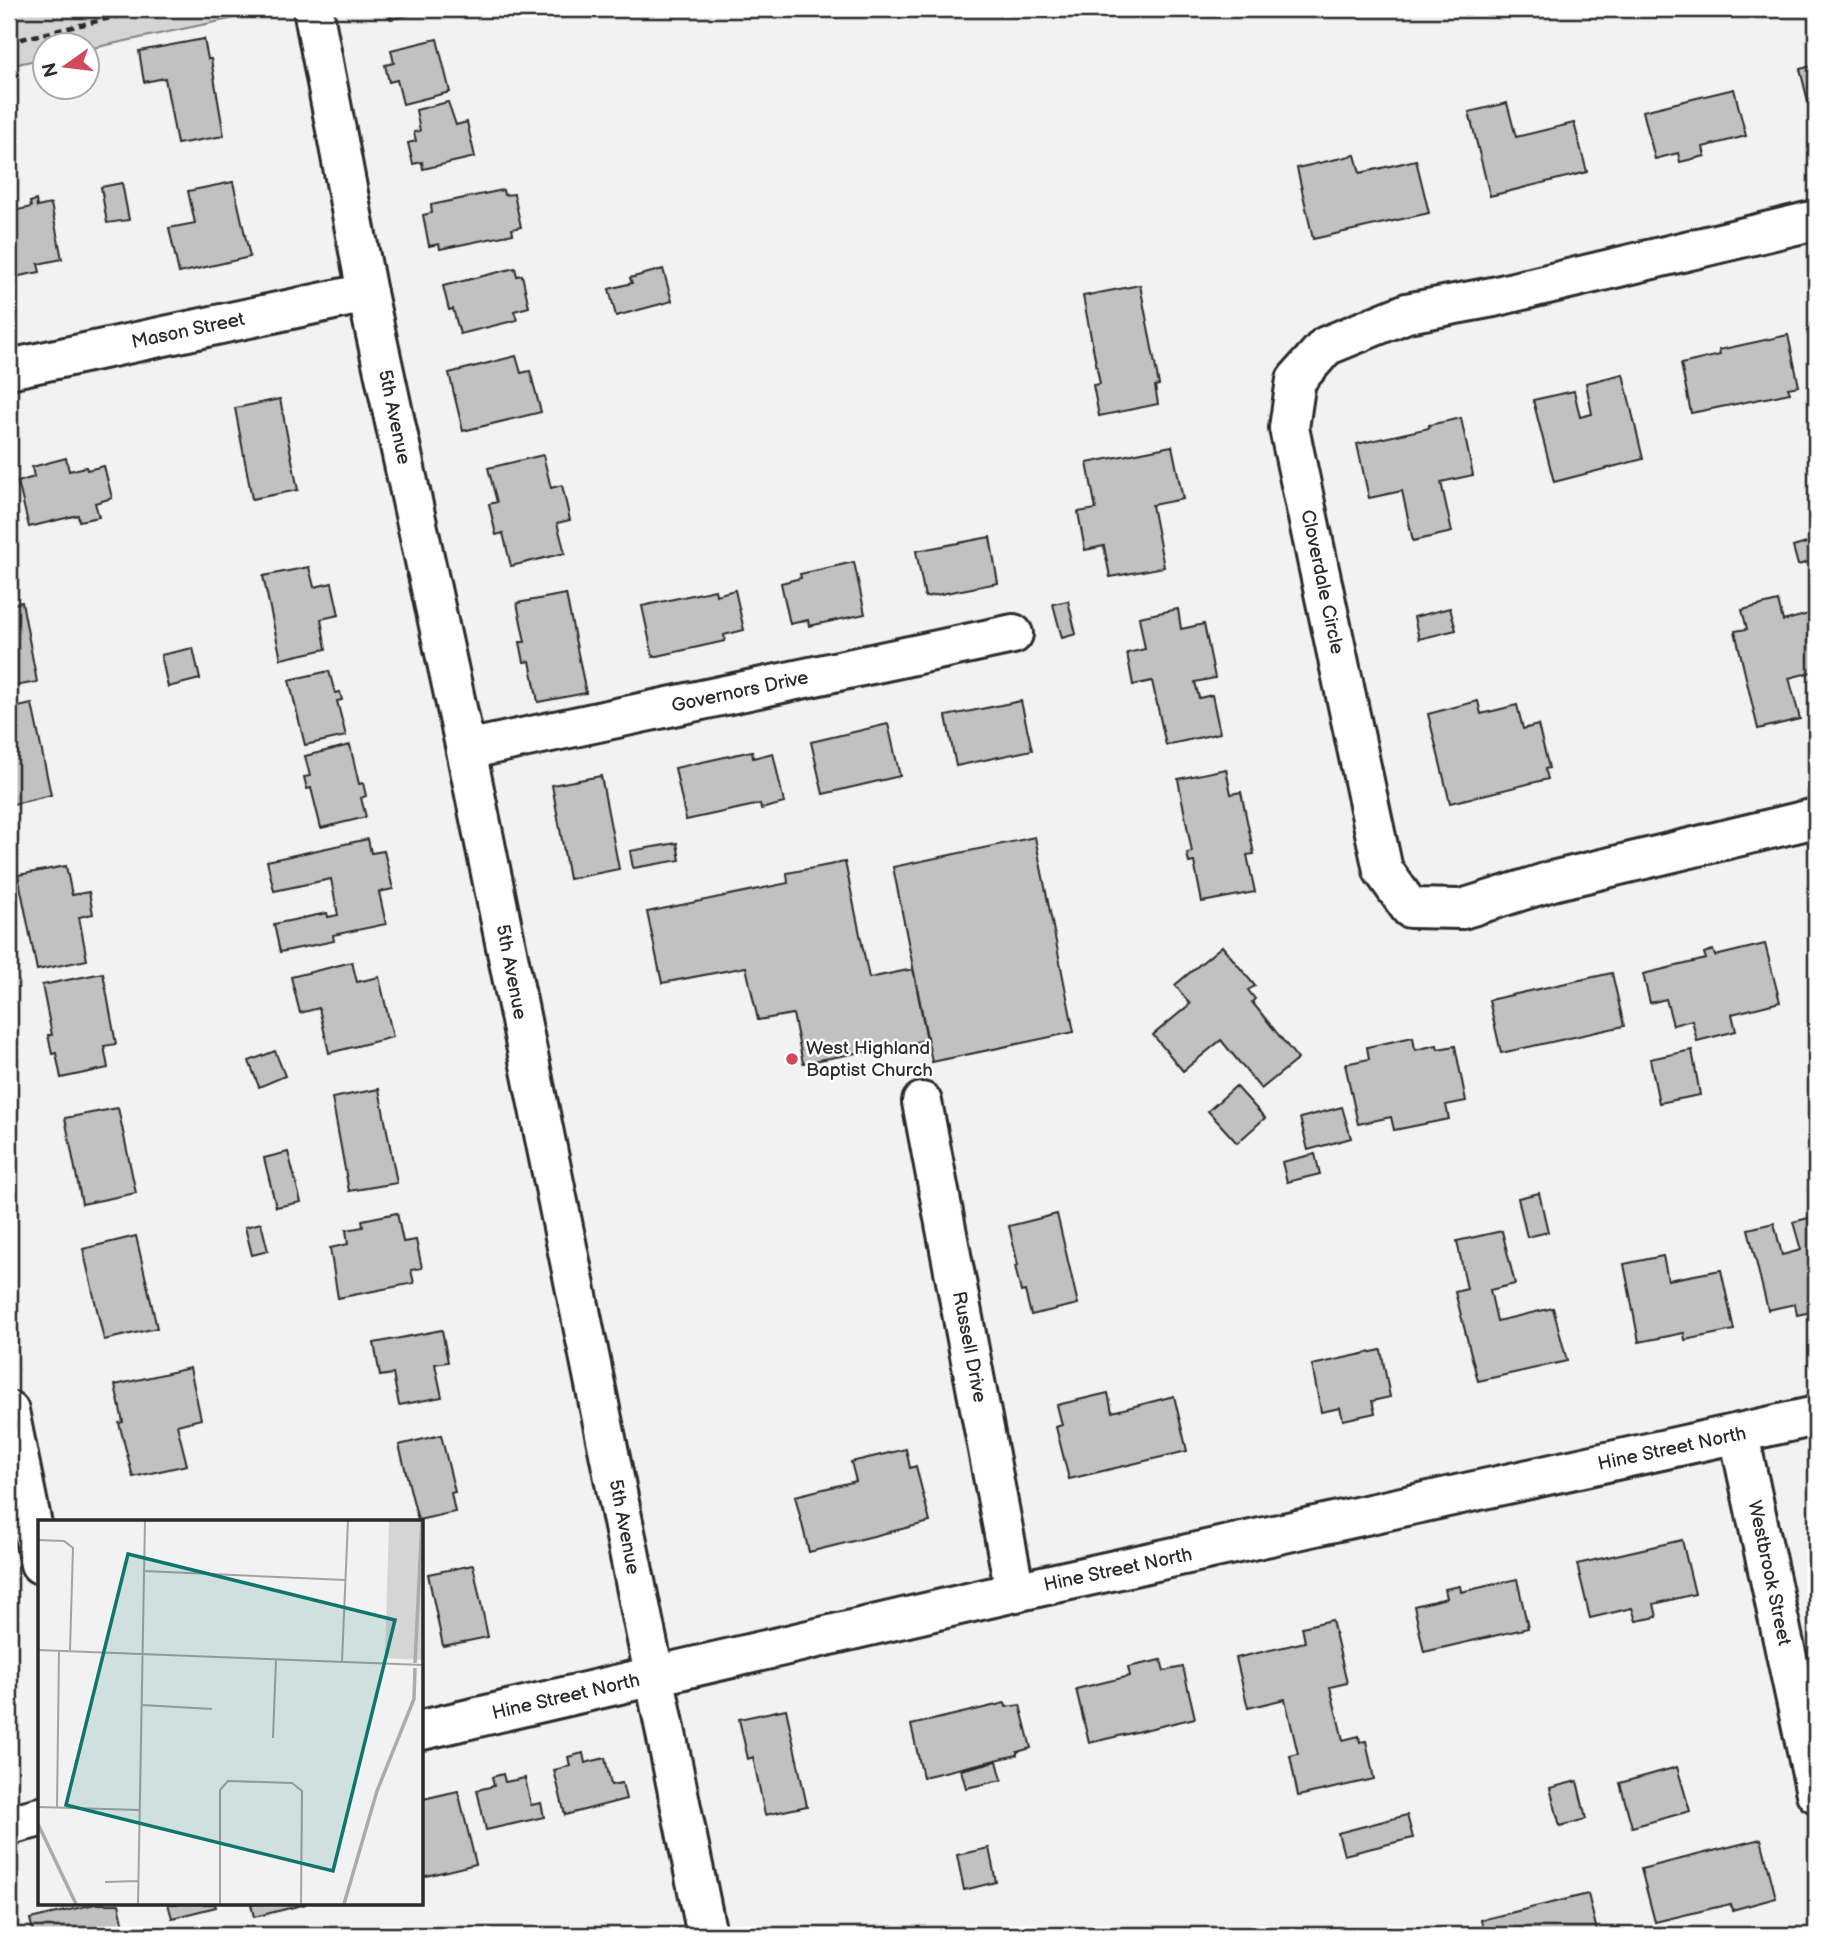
<svg xmlns="http://www.w3.org/2000/svg" width="1825" height="1944" font-family="'Balsamiq Sans',sans-serif">
<style>
.green{fill:#d5d5d5;stroke:#808080;stroke-width:2}
.building{fill:#c1c1c1;stroke:#2b2b2b;stroke-width:2}
.lines{fill:none;stroke-linecap:round;stroke-linejoin:round}
.minor-casing{stroke:#2b2b2b;stroke-width:44}
.tertiary-casing{stroke:#2b2b2b;stroke-width:44}
.path{stroke:#2b2b2b;stroke-width:4.5;stroke-dasharray:7 5;stroke-linecap:butt}
.minor{stroke:#fff;stroke-width:38}
.tertiary{stroke:#fff;stroke-width:38}
.poi-dot{fill:#d1495b;stroke:#fff;stroke-width:2.5}
.labels{text-anchor:middle;dominant-baseline:central;stroke-width:5;stroke-linejoin:round;paint-order:stroke}
.street-label{font-size:19px;fill:#2b2b2b;stroke:#fff}
.poi-label{font-size:19px;fill:#2b2b2b;stroke:#fff;text-anchor:start}
.inset-river{fill:none;stroke:#ababab;stroke-width:3.5}
.inset-road{fill:none;stroke:#a2a2a2;stroke-width:2}
.view{fill:#0f766e;fill-opacity:0.15;stroke:#0f766e;stroke-width:3.5}
.inset-edge{fill:none;stroke:#2b2b2b;stroke-width:3.5}
</style>
<rect width="100%" height="100%" fill="#f2f2f2"/>
<filter id="ink" filterUnits="userSpaceOnUse"><feTurbulence type="fractalNoise" baseFrequency=".0143" numOctaves="2"/><feDisplacementMap in="SourceGraphic" scale="14" xChannelSelector="R" yChannelSelector="G"/><feConvolveMatrix kernelMatrix="1 2 1 2 8 2 1 2 1" color-interpolation-filters="sRGB"/></filter>
<g filter="url(#ink)">
<path class="green" d="M9,9H277L88,49V46H46L45,58L9,66Z"/>
<path class="building" d="M389,9H436L391,19Z
M204,39L208,59H211L224,136L177,144L165,78L144,82L139,51Z
M437,39L450,92L403,104L397,80L389,82L385,65L394,63L391,50Z
M1816,65V117L1812,118L1800,69Z
M1734,89L1746,136L1703,147L1705,156L1680,162L1678,153L1655,159L1643,111Z
M448,102L456,125L467,122L475,157L423,169L422,162L413,164L408,143L416,141L414,132L420,131L416,110Z
M1507,103L1516,137L1574,123L1587,172L1490,196L1469,112Z
M1355,155L1360,173L1416,160L1429,213L1313,239L1297,168Z
M233,182L250,257L179,273L169,228L195,223L188,191Z
M122,183L129,220L107,223L101,187Z
M503,190L504,195L514,194L521,227L512,229L513,234L440,249L439,244L429,246L423,215L432,213L431,205Z
M36,200L37,207L51,204L62,259L38,264L40,272L9,278V212L31,207L30,202Z
M515,268L517,276L522,275L529,307L514,311L517,320L460,334L453,309L449,310L443,286Z
M663,269L672,301L616,316L609,289L632,283L630,278Z
M1140,285L1159,385L1155,386L1158,404L1099,416L1093,385L1100,384L1083,296Z
M1788,335L1799,386L1788,388L1790,393L1691,413L1681,364L1720,355L1719,350Z
M516,356L521,373L530,371L541,412L463,431L449,373Z
M1623,374L1643,459L1554,482L1533,400L1574,391L1580,417L1592,414L1586,383Z
M280,399L298,490L252,499L235,408Z
M1461,418L1473,475L1441,482L1452,532L1413,541L1402,491L1369,498L1357,444L1429,428V425Z
M1172,446L1183,499L1152,505L1164,567L1110,577L1104,546L1085,550L1078,512L1096,509L1087,463Z
M543,455L551,488L562,485L570,520L557,523L565,553L511,566L503,533L496,535L489,504L497,502L488,468Z
M66,458L69,471L86,467L87,470L104,466L112,498L95,503L99,517L79,521L78,515L29,527L18,482L34,477L32,467Z
M990,537L998,583L925,597L916,551Z
M1816,540V560L1798,565L1793,547Z
M854,562L865,614L809,626L808,620L790,624L781,583L801,578L800,574Z
M309,567L314,587L332,583L339,615L321,619L326,649L281,659L263,576Z
M715,590L716,595L735,590L744,630L724,635L725,641L653,657L642,606Z
M566,594L586,693L538,702L530,661L524,662L520,642H525L517,603Z
M1068,601L1076,634L1062,638L1053,604Z
M1778,601L1783,621L1816,612V671L1789,678L1800,719L1758,729L1735,631L1747,629L1742,610Z
M22,602L37,682L9,687V605Z
M1450,608L1456,630L1419,639L1414,617Z
M1178,609L1181,629L1204,624L1215,678L1195,682L1199,698L1212,695L1220,733L1166,745L1152,681L1133,685L1127,653L1145,649L1139,617Z
M193,648L200,679L168,687L161,655Z
M329,671L335,693L340,692L342,700L337,701L346,736L305,745L289,680Z
M1021,701L1032,750L956,766L946,716Z
M1478,701L1481,714L1517,705L1523,729L1538,725L1549,768L1545,769L1548,779L1450,803L1428,714Z
M32,704L51,795L14,804L9,784V709Z
M888,724L900,776L823,794L811,742Z
M350,745L359,784L363,783L366,796L361,798L366,817L321,828L311,788L307,789L304,777L310,776L305,756Z
M752,751L753,758L773,753L784,803L761,809L760,804L686,820L675,768Z
M1226,769L1231,794L1241,792L1254,854L1247,855L1255,892L1202,902L1194,862L1189,863L1187,853L1192,852L1178,779Z
M601,776L619,869L569,879L552,785Z
M1035,837L1074,1032L932,1062L893,867Z
M368,839L371,853L384,851L393,889L379,892L386,924L333,935L334,941L280,952L274,924L327,913L328,917L338,915L331,879L274,891L267,861Z
M677,843L680,860L633,868L630,851Z
M845,862L869,978L913,969L927,1040L803,1063L793,1014L758,1020L746,967L662,983L647,912L788,883L787,873Z
M66,866L72,895L89,892L93,914L79,917L87,960L37,970L18,875Z
M1765,944L1780,1002L1732,1014L1736,1031L1697,1041L1692,1020L1673,1025L1666,999L1650,1003L1643,974L1706,959L1704,953L1713,950L1715,956Z
M1222,946L1255,986L1248,990L1255,999L1252,1002L1298,1059L1261,1089L1221,1040L1183,1071L1153,1035L1190,1004L1175,985Z
M352,962L357,982L379,977L393,1037L329,1053L319,1008L300,1013L291,977Z
M103,973L116,1044L104,1046L108,1068L61,1078L56,1053L52,1054L48,1035H52L42,985Z
M1612,973L1624,1026L1501,1053L1489,1000Z
M1413,1037L1415,1050L1437,1045L1438,1049L1455,1046L1466,1101L1446,1105L1449,1119L1394,1130L1391,1117L1358,1124L1345,1064L1369,1059L1367,1047Z
M1692,1050L1700,1095L1659,1103L1650,1059Z
M275,1051L285,1076L259,1087L249,1061Z
M1236,1086L1265,1118L1237,1143L1208,1111Z
M379,1089L397,1183L349,1191L332,1098Z
M1342,1107L1351,1138L1308,1150L1300,1118Z
M118,1108L136,1193L82,1204L65,1118Z
M288,1152L301,1202L276,1207L264,1158Z
M1315,1154L1320,1174L1287,1182L1282,1162Z
M1539,1193L1548,1232L1527,1237L1518,1198Z
M397,1213L403,1242L416,1240L422,1268L411,1270L414,1283L338,1298L330,1248L348,1244L346,1230L363,1227L362,1220Z
M1057,1214L1078,1304L1031,1315L1025,1291L1021,1292L1015,1266L1018,1265L1009,1226Z
M1816,1216V1311L1797,1315L1795,1304L1768,1310L1748,1229L1774,1223L1782,1255L1801,1250L1793,1222Z
M261,1223L268,1251L252,1255L245,1227Z
M1502,1231L1515,1284L1490,1290L1497,1321L1553,1308L1567,1361L1478,1381L1455,1292L1467,1289L1457,1241Z
M136,1236L157,1328L104,1340L83,1249Z
M1663,1256L1668,1280L1721,1270L1734,1330L1685,1340L1684,1333L1639,1342L1624,1264Z
M442,1330L448,1362L435,1364L442,1397L399,1405L393,1374L380,1376L374,1343Z
M1381,1350L1390,1397L1372,1401L1375,1413L1343,1420L1340,1408L1321,1412L1312,1365Z
M190,1368L201,1419L177,1425L187,1465L133,1477L119,1423L123,1422L115,1385Z
M1108,1393L1112,1412L1174,1396L1187,1451L1069,1479L1056,1427L1062,1425L1057,1405Z
M441,1435L455,1492L451,1493L455,1512L418,1520L399,1445Z
M906,1449L910,1468L916,1466L930,1522L809,1552L795,1496L856,1481L851,1462Z
M1682,1540L1695,1594L1654,1604L1657,1617L1636,1621L1632,1608L1590,1618L1577,1564Z
M473,1565L488,1637L443,1646L428,1574Z
M1517,1579L1528,1628L1424,1652L1414,1606L1447,1598L1445,1589L1460,1586L1461,1592Z
M1332,1620L1347,1683L1330,1687L1343,1740L1359,1736L1360,1742L1366,1741L1374,1779L1298,1796L1290,1756L1298,1754L1285,1699L1248,1708L1236,1658L1305,1642L1302,1627Z
M1161,1660L1164,1671L1183,1667L1195,1718L1089,1743L1076,1689L1130,1676L1128,1667Z
M1005,1703L1006,1707L1020,1705L1031,1748L1017,1752V1755L923,1777L911,1725Z
M786,1709L807,1806L765,1815L753,1757L748,1759L739,1719Z
M583,1753L585,1763L605,1758L611,1785L622,1783L626,1799L565,1815L554,1770L570,1766L568,1757Z
M997,1761L1002,1780L966,1788L961,1770Z
M1677,1767L1690,1811L1632,1827L1620,1783Z
M503,1774L505,1782L525,1778L531,1805L541,1803L544,1817L486,1830L477,1790L494,1786L492,1777Z
M1577,1781L1586,1819L1560,1826L1550,1788Z
M458,1791L476,1864L422,1877V1797L423,1799Z
M1407,1815L1413,1838L1344,1855L1338,1833Z
M1761,1839L1776,1898L1732,1910L1730,1904L1655,1922L1641,1869Z
M989,1848L996,1882L964,1890L957,1855Z
M1588,1894L1598,1935H1485L1481,1920Z
M95,1904H119L126,1935H34L30,1919Z
M168,1904H215L216,1907L172,1918Z
M251,1904H306L254,1917Z"/>
<g class="lines">
<g class="minor-casing">
<path id="minor" d="M1816,220L1493,297L1407,313L1326,346L1296,380L1289,428L1383,870L1410,908L1462,909L1552,881L1816,818
M9,369L367,293
M466,750L1013,634
M922,1102L1015,1592
M9,1411L40,1564
M1739,1435L1816,1793"/>
</g>
<g class="tertiary-casing">
<path id="tertiary" d="M313,9L367,293L466,750L707,1935
M422,1730L1015,1592L1816,1416
M9,1825L40,1817"/>
</g>
<path class="path" d="M9,42L148,9"/>
<use href="#minor" class="minor"/>
<use href="#tertiary" class="tertiary"/>
</g>
</g>
<circle class="poi-dot" cx="792" cy="1059" r="7"/>
<g class="labels">
<g class="street-label">
<text transform="translate(188 331) rotate(-12)">Mason Street</text>
<text transform="translate(394 417) rotate(78)">5th Avenue</text>
<text transform="translate(1322 582) rotate(78)">Cloverdale Circle</text>
<text transform="translate(740 692) rotate(-12)">Governors Drive</text>
<text transform="translate(511 972) rotate(79)">5th Avenue</text>
<text transform="translate(969 1347) rotate(79)">Russell Drive</text>
<text transform="translate(1672 1449) rotate(-12)">Hine Street North</text>
<text transform="translate(624 1527) rotate(79)">5th Avenue</text>
<text transform="translate(1118 1570) rotate(-12)">Hine Street North</text>
<text transform="translate(1769 1573) rotate(78)">Westbrook Street</text>
<text transform="translate(566 1697) rotate(-13)">Hine Street North</text>
</g>
<g class="poi-label">
<text x="806" y="1048">West Highland<tspan x="806" dy="22">Baptist Church</tspan></text>
</g>
</g>
<g transform="translate(38 1520)">
<rect width="385" height="385" fill="#f2f2f2"/>
<path d="M351,1H385V140L347,138Z" fill="#d5d5d5"/>
<path class="inset-river" d="M377,143L384,1M0,304L38,384M306,384L339,271L376,179L377,148"/>
<path class="inset-road" d="M0,20L26,21L35,28L32,130M106,51L307,60M0,130L385,145M304,141L310,1M104,185L174,189M235,218L238,139M0,287L101,290M19,288L21,131M67,362L100,361M100,384L107,1M182,384V270L190,261L254,263L264,271L263,384"/>
<path class="view" d="M90,34L357,100L295,351L28,285Z"/>
<rect width="385" height="385" class="inset-edge"/>
</g>
<rect width="1825" height="1944" fill="none" stroke="#fff" stroke-width="35"/>
<rect x="18" y="18" width="1790" height="1909" fill="none" stroke="#2b2b2b" stroke-width="2.5" filter="url(#ink)"/>
<g transform="translate(66 66) rotate(256)"><circle r="33" fill="#ffffff" stroke="#aaaaaa" stroke-width="2"/>
<path d="M0-5L12 26L0 18L-12 26Z" fill="#d1495b"/>
<text y="-10" font-size="19" font-weight="bold" text-anchor="middle" fill="#2b2b2b">N</text>
</g>
</svg>
